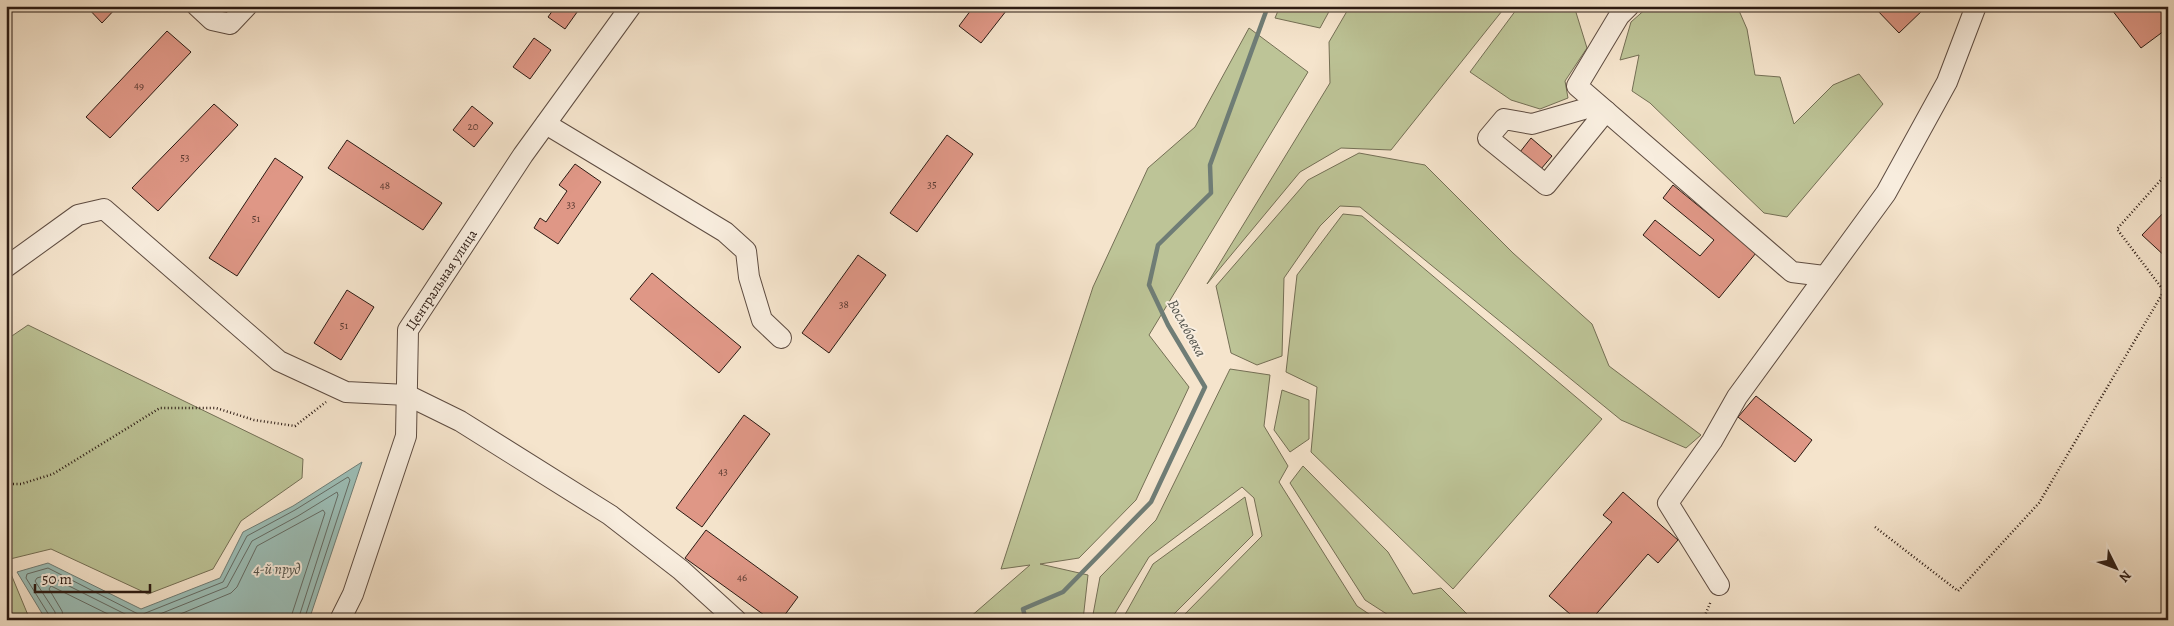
<svg xmlns="http://www.w3.org/2000/svg" width="2174" height="626" font-family="Alegreya,serif">
<style>
.green{fill:#bdc497;stroke:#746f55}
.water{fill:#9cbfb8;stroke:#6f7d76}
.lines{fill:none;stroke-linecap:round;stroke-linejoin:round}
.shore{stroke:#646c66;stroke-width:1}
.stream{stroke:#6f7d76;stroke-width:4.5}
.building{fill:#df9786;stroke:#2b1a13}
.minor-casing{stroke:#5e4c41;stroke-width:22}
.path{stroke:#2b1a13;stroke-width:2.5;stroke-dasharray:1 2.5;stroke-linecap:butt}
.minor{stroke:#f8edde;stroke-width:20}
.labels{text-anchor:middle;dominant-baseline:central;stroke-width:4;stroke-linejoin:round;paint-order:stroke}
.number-label{font-size:11px;fill:#583930}
.street-label{font-size:14px;fill:#2b1a13;stroke:#f8edde}
.water-label{font-size:15px;font-style:italic;fill:#53544d;stroke:#f8edde}
</style>
<rect width="100%" height="100%" fill="#f5e4cc"/>
<filter id="stains"><feTurbulence type="fractalNoise" baseFrequency=".004" numOctaves="4"/><feColorMatrix values="0 0 0 0 .2 0 0 0 0 .09 0 0 0 0 .02 0 0 0 .5 -.17"/></filter>
<radialGradient id="worn" r=".72"><stop offset=".6" stop-color="#630" stop-opacity="0"/><stop offset="1" stop-color="#630" stop-opacity=".3"/></radialGradient>
<path class="green" d="M1280,6H1332L1320,28L1275,18Z
M1350,6H1506L1391,150L1341,148L1300,172L1207,284L1330,83L1329,42Z
M1519,6H1574L1587,48L1565,81L1568,98L1540,109L1511,100L1470,72Z
M1649,6H1737L1747,29L1755,75L1780,77L1794,124L1833,85L1859,74L1883,104L1787,217L1764,213L1650,103L1632,91L1639,55L1620,60L1631,22Z
M1249,28L1308,72L1149,335L1189,387L1136,500L1079,558L1040,564L1088,575L1083,620H970L969,618L1030,565L1001,569L1093,287L1148,168L1195,127Z
M1359,153L1425,165L1513,253L1592,324L1609,366L1701,435L1686,448L1621,420L1360,207L1340,206L1320,226L1284,278L1282,356L1257,365L1231,353L1216,286L1308,180Z
M1343,214L1362,216L1602,419L1453,589L1311,452L1317,387L1286,372L1297,275Z
M28,325L303,459L302,478L241,521L213,569L148,594L51,549L6,560V340Z
M1230,369L1270,375L1264,426L1288,466L1279,482L1357,606L1378,620H1179L1262,536L1254,498L1242,487L1149,557L1111,620H1092L1100,577L1156,520Z
M1282,390L1309,400V439L1290,452L1274,430Z
M1303,466L1388,552L1413,594L1441,588L1473,620H1396L1365,600L1290,483Z
M1245,497L1253,535L1168,620H1122L1153,564Z
M6,562L30,620H6Z"/>
<path class="water" d="M362,462L309,620H46L17,572L48,563L141,609L220,578L243,532L293,506Z"/>
<g class="lines">
<path class="shore" d="M50,620L49,615L26,578L27,574L48,568L138,614H143L223,582L247,536L295,510L348,477L350,480L304,620
M56,620L55,612L35,581L37,578L47,575L137,620
M64,620L62,611L49,589L51,586L120,620
M145,620L227,587L252,541L298,516L337,492L338,495L298,620
M166,620L231,593L237,587L257,546L323,510L325,513L290,620"/>
<path class="stream" d="M1026,620L1023,609L1063,592L1151,502L1205,387L1168,325L1149,285L1158,245L1211,193L1210,165L1268,6"/>
</g>
<path class="building" d="M86,6H118L102,23Z
M556,6L580,8L565,29L548,17Z
M974,6H1010L981,43L959,26Z
M1879,6H1927L1899,33L1876,9Z
M2109,6H2168V28L2141,48Z
M167,31L191,52L110,138L86,117Z
M534,38L551,50L530,79L513,67Z
M214,104L238,125L158,211L132,188Z
M472,106L493,123L474,147L453,130Z
M947,135L973,154L917,232L890,213Z
M1531,138L1552,156L1541,169L1520,152Z
M347,140L442,203L423,230L328,168Z
M275,158L303,177L237,276L209,258Z
M575,164L601,182L558,244L534,228L540,218L546,222L567,191L559,185Z
M1673,185L1756,253L1719,298L1643,235L1655,220L1700,256L1714,240L1663,198Z
M2168,208V259L2142,235Z
M858,255L886,275L829,353L802,333Z
M652,273L741,347L719,373L630,299Z
M347,290L374,307L341,360L314,343Z
M1756,396L1812,440L1795,462L1738,417Z
M744,415L770,434L702,527L676,508Z
M1623,492L1678,540L1658,563L1648,554L1591,620H1577L1549,596L1612,522L1603,515Z
M706,530L798,597L781,620H771L685,558Z"/>
<g class="lines">
<g class="minor-casing">
<g id="minor">
<path d="M197,6L212,20L230,24L247,6"/>
<path d="M1629,6L1619,16L1577,86L1792,272L1824,276"/>
<path d="M1598,105L1532,124L1504,119L1488,138L1546,185L1606,111"/>
<path d="M546,124L725,232L746,251L749,277L762,320L781,338"/>
<path d="M6,267L78,215L104,209L279,361L346,392L407,395L460,421L610,515L681,570L736,620"/>
<path d="M1719,585L1668,503L1712,441L1737,397L1886,193L1947,82L1976,6"/>
<path id="s1" d="M340,620L353,594L406,436L408,330L523,155L631,6"/>
</g>
</g>
<path class="path" d="M6,484H21L53,474L160,408H216L254,420L295,426L326,402
M1875,527L1958,591L2039,503L2164,291L2117,229L2168,172
M1703,620L1711,601"/>
<use href="#minor" class="minor"/>
</g>
<g class="labels">
<g class="number-label">
<text x="139" y="85">49</text>
<text x="473" y="126">20</text>
<text x="185" y="157">53</text>
<text x="932" y="184">35</text>
<text x="385" y="185">48</text>
<text x="571" y="204">33</text>
<text x="256" y="218">51</text>
<text x="844" y="304">38</text>
<text x="344" y="325">51</text>
<text x="723" y="471">43</text>
<text x="742" y="577">46</text>
</g>
<g class="street-label">
<text stroke="none"><textPath href="#s1" startOffset="362">Центральная улица</textPath></text>
</g>
<g class="water-label">
<text transform="translate(1187 328) rotate(61)">Вослебовка</text>
<text x="277" y="569">4-й пруд</text>
</g>
</g>
<rect width="2174" height="626" fill="none" stroke="#f5e4cc" stroke-width="25"/>
<rect x="8" y="8" width="2159" height="611" fill="none" stroke="#2b1a13" stroke-width="2.5"/>
<rect x="12" y="12" width="2149" height="601" fill="none" stroke="#2b1a13"/>
<g transform="translate(2116 568) rotate(132)" stroke="#f8edde" stroke-width="4" paint-order="stroke">
<path d="M0-4L9 19L0 12L-9 19Z" fill="#2b1a13"/>
<text y="-8" font-size="14" font-weight="bold" text-anchor="middle" fill="#2b1a13">N</text>
</g>
<path d="M35 584v8h115v-8" fill="none" stroke="#2b1a13" stroke-width="2.5"/>
<text x="42" y="584" font-size="15" fill="#2b1a13" stroke="#f8edde" stroke-width="4" paint-order="stroke">50 m</text>
<rect width="100%" height="100%" filter="url(#stains)"/>
<rect width="100%" height="100%" fill="url(#worn)"/>
</svg>
